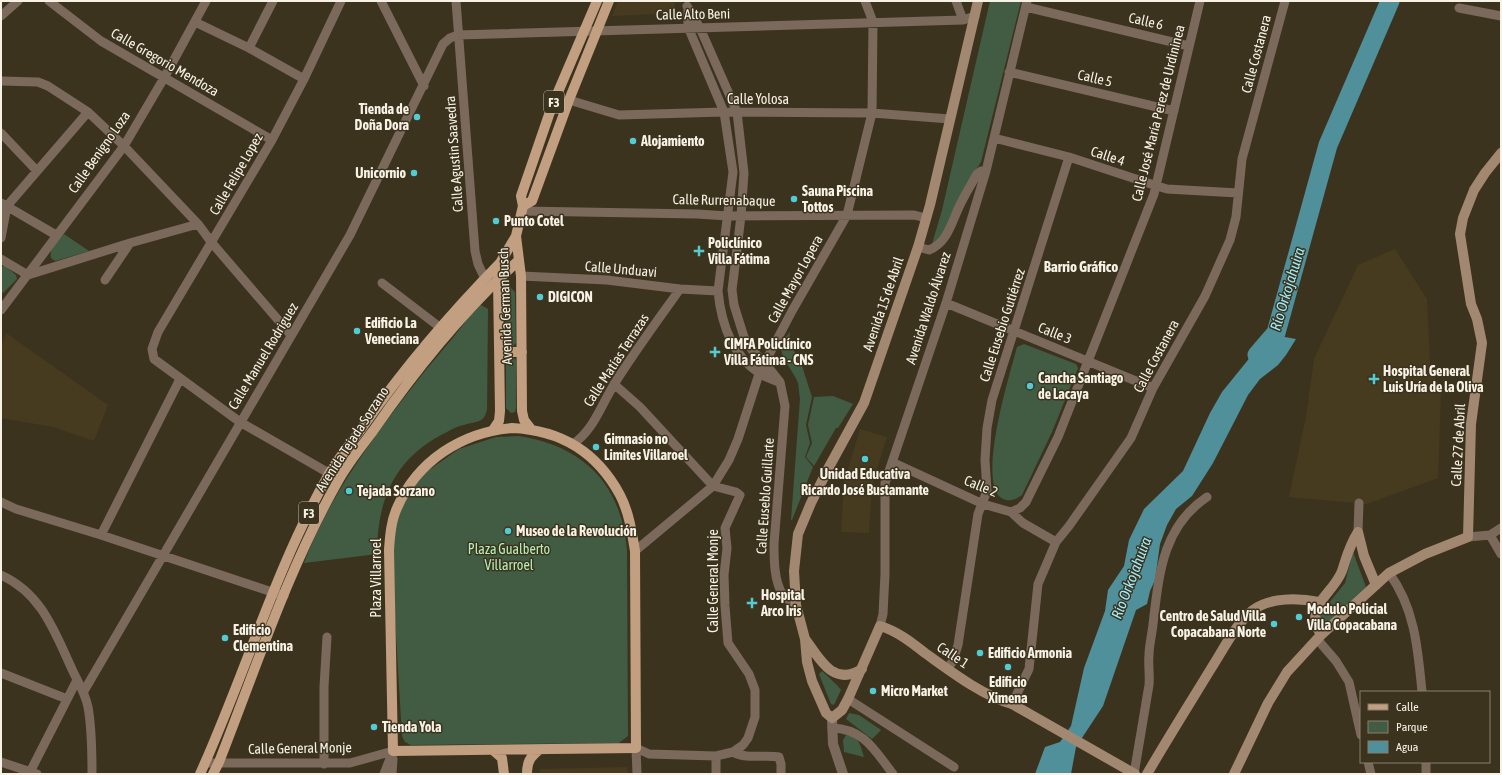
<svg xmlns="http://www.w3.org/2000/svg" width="1502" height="775" font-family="'Asap Condensed',sans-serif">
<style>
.built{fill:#463b1f}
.green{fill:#415c43}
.water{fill:#4f909b}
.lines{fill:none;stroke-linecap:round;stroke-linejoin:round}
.river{stroke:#4f909b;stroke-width:19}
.minor{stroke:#7b6a5c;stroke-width:9}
.tertiary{stroke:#7b6a5c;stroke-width:10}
.secondary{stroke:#a38871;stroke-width:10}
.primary{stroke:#c19f80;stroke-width:10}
.secondary-bridge{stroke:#a38871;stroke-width:10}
.poi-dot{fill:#51ccd3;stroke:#3c331f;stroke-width:1.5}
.labels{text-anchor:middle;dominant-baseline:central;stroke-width:3;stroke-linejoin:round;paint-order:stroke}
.shield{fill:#3c331f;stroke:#bfb9aa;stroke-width:1}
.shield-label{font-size:13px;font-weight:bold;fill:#f7f2e5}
.street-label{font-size:14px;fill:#f7f2e5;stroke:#3c331f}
.poi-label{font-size:14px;font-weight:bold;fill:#f7f2e5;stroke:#3c331f;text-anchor:start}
.park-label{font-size:14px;fill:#b3f0b8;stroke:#3c331f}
.neighbourhood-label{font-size:15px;font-weight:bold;fill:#f7f2e5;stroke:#3c331f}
.water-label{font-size:15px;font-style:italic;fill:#9eedfb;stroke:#3c331f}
</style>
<rect width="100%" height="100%" fill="#3c331f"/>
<path class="built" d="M618,1H674L676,13L612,16Z
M1395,249L1427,299L1430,364L1441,393L1438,478L1367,504L1289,497L1306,417L1314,359L1358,265Z
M6,333L108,405L94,441L53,427L1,418V348Z
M860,429L887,437L872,485L869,533L841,532L844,482Z
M627,767L628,774H540V769Z"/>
<path class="green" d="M990,1H1021L981,162C976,170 970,178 966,186C956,205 950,231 932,244L942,210Z
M64,234L89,251L55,261L51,258C49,247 57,242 64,234Z
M4,265L16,275L17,279L3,293L1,292V269Z
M510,287L515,292L516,343L511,348L505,344L504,292Z
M481,305L488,309L487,410C486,413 485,418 481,420C476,423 469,423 464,425C458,426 452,429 447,432C395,457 377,499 377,554L304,563C329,497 371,440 414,385C434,359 457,335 476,307Z
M790,332L789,342L801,363L812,397L806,425L810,443L805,457L813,467L792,520H791L800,399C799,394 799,388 798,383C794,371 777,356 782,342C783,339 788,335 790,332Z
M1024,344L1076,364L1078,368L1052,432L1022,495C1015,500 1008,503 1000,497C978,476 1010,374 1017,347Z
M511,356L516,360V408L515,412L511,413L506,408V360Z
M833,396L853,404L838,428H836L814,466L806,457L812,443L808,425L814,397Z
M519,436C584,446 622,485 627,551L628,736L612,748L618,743L411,745L405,742L402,736L391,552L399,510L410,492L426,472L459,449L496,437Z
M1353,552L1366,587L1326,624H1322L1319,620L1320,614L1345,583Z
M822,671L837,685L841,690L834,705L831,704L819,674Z
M849,713L859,715L881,730L872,739L846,719Z
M846,735C859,735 861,747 864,757L844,752L843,740Z"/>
<path class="water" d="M1269,334L1296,339L1286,355L1278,365L1260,379L1248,395L1213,463L1192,496L1176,509L1167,525L1160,544L1155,580L1150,591L1147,604L1136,610L1103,706L1076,747L1071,774H1035L1045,747L1060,742L1071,726L1084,668L1105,611L1108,590L1124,566L1129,540L1144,509L1183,471L1210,413L1222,392Z"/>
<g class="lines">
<path class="river" d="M1257,355L1276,333L1328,145L1390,1"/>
<path class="minor" d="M49,1L101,41L272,140
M381,1L424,86
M456,1L475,251L478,264L488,285
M956,1L963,20
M687,6L700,28L737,112L744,173L741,216L732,290L734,305L744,337L752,350L765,363L780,382L785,406L774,544C774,559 774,582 783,595C787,599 792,602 796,605
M1026,7L1189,46
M688,8V27L724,112L733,172L718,291C721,323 731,354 759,373C764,377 772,379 779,382
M1459,8L1501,16
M1,16L18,1
M195,22L249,48L304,79
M249,48L273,1
M1009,72L1174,111
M1,81L38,82L48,86L88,112L124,146L198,224L212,243L291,335
M569,100L619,115L724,112L872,113L950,119
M1,133L37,171
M994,138L1069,157L1157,186L1167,189L1238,193
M1,203L56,235
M522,211L697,214L728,216L914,215L926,218
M1,238L7,206L88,112
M918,247L929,250C947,243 951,224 959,207C964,196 971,185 977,174L981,171H986
M1,259L28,275L130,243L198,224
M521,276L607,280L680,289L718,291
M105,280L130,243
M382,283L446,332
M946,303L1153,388
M1,310L124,146L164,78L206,1
M614,384L640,407L713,486L736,492L740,495L725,528L727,548L724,575L725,606L728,643L749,674L755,690V717L748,738L743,745L733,752L716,756L649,754L636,748L637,774
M573,444C594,430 602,403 615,383C635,351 658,320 680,289
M892,462L983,504L1011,512L1023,523L1056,542
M339,479L240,422L154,359L152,349L158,332L272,140L304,79L341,1
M1,502L16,509L101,535L284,596
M1011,512L1020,508L1026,502L1058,437L1154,194L1200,1
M1358,532L1359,503
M101,535L180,379
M1490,535L1501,554
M1468,537L1490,535L1501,528
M635,551L713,486L729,460L738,439L759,374L792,311L847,215L872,113L873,22L865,1
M1389,573C1415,608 1418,650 1422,692
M1,575C41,593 54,630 71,667C77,681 85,692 88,707C92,729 92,752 92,774
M880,626L883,614L885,574V483L946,303L986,171L1027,1
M1317,639L1336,661L1349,682L1361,735
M947,669L953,661L958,645L978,514L987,491L985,460L987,428L992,400L1069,157
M1,673L67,699
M84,691L350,235L443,44L450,38L458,35L963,20L975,16
M848,699L954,767
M1012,704L1029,669L1038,584L1056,542L1069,526L1131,438L1153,388L1205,296L1230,240L1236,217L1242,159L1285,1
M832,728C865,729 875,751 893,774
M733,752C747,760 764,754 779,757L781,764V774
M716,756V774
M1,762L37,774
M1368,762L1371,774
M205,763H350L393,751
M324,764V687L327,637
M30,772L77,680
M384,774L393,751
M392,774L393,759
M1134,774L1149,685C1150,675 1148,665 1149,655C1149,645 1152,635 1153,624C1159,575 1162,527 1207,497
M1426,774V762"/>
<path class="tertiary" d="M832,718L833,744L843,774"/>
<path class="secondary" d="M978,1L930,205L918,247L864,403L829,467L811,503L798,534L794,571L796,605L805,639L807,662L812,681L826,713L832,718L842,710L848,699L880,626C897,631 911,642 925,653C950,671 983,696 1012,704
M1358,532L1364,556L1376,585
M1321,635C1303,605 1332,596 1342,571C1347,556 1349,546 1358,532
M806,640C820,660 834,687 862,669
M1147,774C1168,738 1190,703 1212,667C1223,650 1237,622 1253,610C1270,597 1299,598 1319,602
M1234,774L1268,703L1287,672L1321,635L1389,573L1425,554L1468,537L1471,424L1482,343L1477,319L1471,304L1460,234L1463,218L1474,190L1485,173L1501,153"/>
<path class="primary" d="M523,206L532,201L569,100L609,1
M500,352H522
M512,428C560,430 597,452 620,495C629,512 632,533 635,551L636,748L393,751L389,550C390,536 391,521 397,508C417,461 462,432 512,428Z
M531,429L524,420L522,411L521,276L516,236L523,206L521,196L552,106L597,1
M493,430L499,421L500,411L498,280L500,263L516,236
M494,751L502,758L504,774
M200,774C245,675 275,569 329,474C339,457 353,441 364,425C405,367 450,314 500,263
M213,774L219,762C256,668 288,569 338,481C348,463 361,447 373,431C416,369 462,312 518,261
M527,774C527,762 530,757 539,750"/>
<path class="secondary-bridge" d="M1012,704L1135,774"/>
</g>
<g class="poi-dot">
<circle cx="417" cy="117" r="4"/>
<circle cx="633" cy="141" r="4"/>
<circle cx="414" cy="173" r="4"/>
<circle cx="794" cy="199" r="4"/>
<circle cx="496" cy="221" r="4"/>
<path d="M697 245h4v4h4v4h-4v4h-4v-4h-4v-4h4z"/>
<circle cx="540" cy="297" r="4"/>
<circle cx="357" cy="331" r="4"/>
<path d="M713 346h4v4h4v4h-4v4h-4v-4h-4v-4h4z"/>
<path d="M1372 373h4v4h4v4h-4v4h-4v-4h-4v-4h4z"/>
<circle cx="1030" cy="386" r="4"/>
<circle cx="596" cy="447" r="4"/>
<circle cx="865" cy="459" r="4"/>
<circle cx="349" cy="491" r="4"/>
<circle cx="508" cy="531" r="4"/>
<path d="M750 597h4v4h4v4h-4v4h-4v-4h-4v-4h4z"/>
<circle cx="1299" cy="617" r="4"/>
<circle cx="1274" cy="624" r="4"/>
<circle cx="225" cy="638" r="4"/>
<circle cx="980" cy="653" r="4"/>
<circle cx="1008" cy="667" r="4"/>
<circle cx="873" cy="691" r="4"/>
<circle cx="374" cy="727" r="4"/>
</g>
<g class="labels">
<g class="shield">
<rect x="544" y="91" width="20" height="22" rx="3"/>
<rect x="299" y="502" width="20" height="22" rx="3"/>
</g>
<g class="shield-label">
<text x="554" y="102">F3</text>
<text x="309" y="513">F3</text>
</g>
<g class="street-label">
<text transform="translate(693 14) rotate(-1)">Calle Alto Beni</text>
<text transform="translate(1146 21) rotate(13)">Calle 6</text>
<text transform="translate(1256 54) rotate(-75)">Calle Costanera</text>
<text transform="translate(165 62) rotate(30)">Calle Gregorio Mendoza</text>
<text transform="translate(1095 78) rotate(13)">Calle 5</text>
<text x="758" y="99">Calle Yolosa</text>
<text transform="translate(1158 113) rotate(-76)">Calle José María Perez de Urdininea</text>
<text transform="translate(99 152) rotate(-55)">Calle Benigno Loza</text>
<text transform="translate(454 154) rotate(-94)">Calle Agustin Saavedra</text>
<text transform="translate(1108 156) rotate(18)">Calle 4</text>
<text transform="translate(236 174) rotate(-60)">Calle Felipe Lopez</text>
<text transform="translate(724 200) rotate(1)">Calle Rurrenabaque</text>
<text transform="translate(621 269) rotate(5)">Calle Unduavi</text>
<text transform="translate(795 279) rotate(-61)">Calle Mayor Lopera</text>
<text transform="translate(883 304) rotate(-71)">Avenida 15 de Abril</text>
<text transform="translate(505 306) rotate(-92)">Avenida German Busch</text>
<text transform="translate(928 308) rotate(-72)">Avenida Waldo Álvarez</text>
<text transform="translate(1002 325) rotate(-72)">Calle Eusebio Gutiérrez</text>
<text transform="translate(1055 333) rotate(22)">Calle 3</text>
<text transform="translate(263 356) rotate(-59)">Calle Manuel Rodriguez</text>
<text transform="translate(1156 356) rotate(-62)">Calle Costanera</text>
<text transform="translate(616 360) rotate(-57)">Calle Matías Terrazas</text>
<text transform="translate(352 439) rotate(-57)">Avenida Tejada Sorzano</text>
<text transform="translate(1458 445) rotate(-87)">Calle 27 de Abril</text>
<text transform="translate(981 486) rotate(22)">Calle 2</text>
<text transform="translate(765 496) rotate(-86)">Calle Euseblo Guillarte</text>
<text transform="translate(376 578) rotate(-90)">Plaza Villarroel</text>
<text transform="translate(713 581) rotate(-90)">Calle General Monje</text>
<text transform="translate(953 655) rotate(34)">Calle 1</text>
<text transform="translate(300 748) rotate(-1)">Calle General Monje</text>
</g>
<g class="poi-label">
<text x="409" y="109" text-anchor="end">Tienda de<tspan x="409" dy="16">Doña Dora</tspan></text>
<text x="641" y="141">Alojamiento</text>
<text x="406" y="173" text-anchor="end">Unicornio</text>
<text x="802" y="191">Sauna Piscina<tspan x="802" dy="16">Tottos</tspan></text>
<text x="504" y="221">Punto Cotel</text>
<text x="708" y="243">Policlínico<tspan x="708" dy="16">Villa Fátima</tspan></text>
<text x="548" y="297">DIGICON</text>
<text x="365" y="323">Edificio La<tspan x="365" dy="16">Veneciana</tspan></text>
<text x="724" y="344">CIMFA Policlínico<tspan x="724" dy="16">Villa Fátima - CNS</tspan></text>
<text x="1383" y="371">Hospital General<tspan x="1383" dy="16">Luis Uría de la Oliva</tspan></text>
<text x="1038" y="378">Cancha Santiago<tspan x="1038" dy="16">de Lacaya</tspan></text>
<text x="604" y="439">Gimnasio no<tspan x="604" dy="16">Limites Villaroel</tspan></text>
<text x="865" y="474" text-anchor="middle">Unidad Educativa<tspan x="865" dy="16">Ricardo José Bustamante</tspan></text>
<text x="357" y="491">Tejada Sorzano</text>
<text x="516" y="531">Museo de la Revolución</text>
<text x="761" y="595">Hospital<tspan x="761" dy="16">Arco Iris</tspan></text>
<text x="1307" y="609">Modulo Policial<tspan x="1307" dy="16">Villa Copacabana</tspan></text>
<text x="1266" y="616" text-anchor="end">Centro de Salud Villa<tspan x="1266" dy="16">Copacabana Norte</tspan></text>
<text x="233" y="630">Edificio<tspan x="233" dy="16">Clementina</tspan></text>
<text x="988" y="653">Edificio Armonia</text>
<text x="1008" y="682" text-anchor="middle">Edificio<tspan x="1008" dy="16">Ximena</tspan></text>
<text x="881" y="691">Micro Market</text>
<text x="382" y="727">Tienda Yola</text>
</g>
<g class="park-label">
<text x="509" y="549">Plaza Gualberto<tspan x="509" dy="16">Villarroel</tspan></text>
</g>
<g class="neighbourhood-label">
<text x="1081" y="266">Barrio Gráfico</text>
</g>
<g class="water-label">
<text transform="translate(1287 289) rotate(-73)">Río Orkojahuira</text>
<text transform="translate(1131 578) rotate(-69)">Río Orkojahuira</text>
</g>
</g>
<rect width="1502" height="775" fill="none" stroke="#f7f2e5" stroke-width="4"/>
<rect x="1360" y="691" width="130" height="72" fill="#3c331f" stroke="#877f6e"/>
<rect x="1368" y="704" width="20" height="6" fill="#c19f80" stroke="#877f6e"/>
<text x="1396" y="711" font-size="12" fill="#f7f2e5">Calle</text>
<rect x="1368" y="721" width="20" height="12" fill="#415c43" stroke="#877f6e"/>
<text x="1396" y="731" font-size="12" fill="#f7f2e5">Parque</text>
<rect x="1368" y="741" width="20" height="12" fill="#4f909b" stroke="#877f6e"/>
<text x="1396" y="751" font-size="12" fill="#f7f2e5">Agua</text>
</svg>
